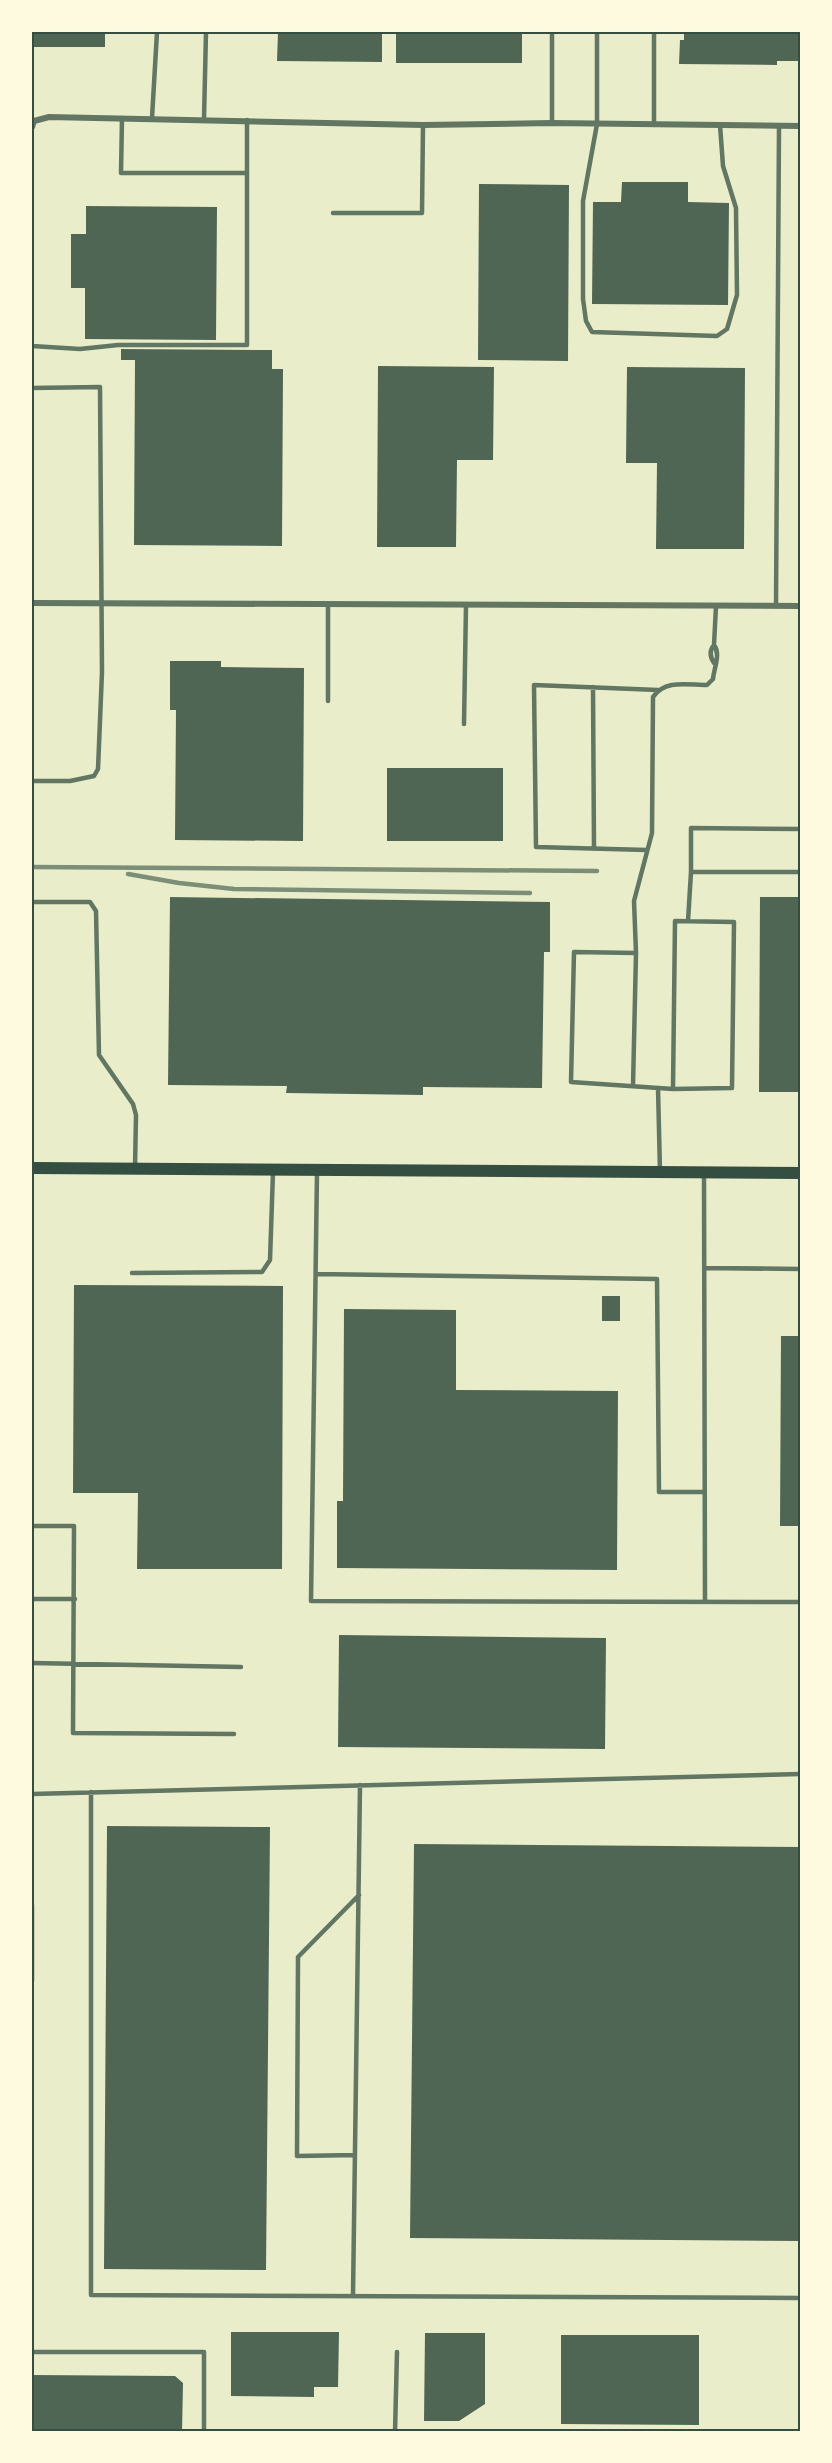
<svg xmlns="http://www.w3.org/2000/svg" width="832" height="2463" font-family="'Roboto Condensed',sans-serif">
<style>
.building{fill:#4f6655}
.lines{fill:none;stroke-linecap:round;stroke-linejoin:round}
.service{stroke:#617663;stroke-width:4.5}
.minor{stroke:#617663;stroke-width:6}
.secondary{stroke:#344e41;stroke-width:12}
.rail{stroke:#7c8e77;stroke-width:4.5}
.neatline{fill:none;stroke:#344e41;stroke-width:2}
</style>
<rect width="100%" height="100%" fill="#e9edc9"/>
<path class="building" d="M32,32H105V47H32Z
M278,32H382V62L277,61Z
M396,32H522V63H396Z
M684,32H800V61H777V65L679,64L680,40H684Z
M622,182H688V202L729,203L728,305L592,304L593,202H621Z
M479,184L569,185L568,361L478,360Z
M86,206L217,207L216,340L85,339V288H71V234H86Z
M121,349L272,350V369H283L282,546L134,545L135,360H121Z
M378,366L494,367L493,460H457L456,547H377Z
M627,367L745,368L744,549H656L657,463H626Z
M170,661H221V667L304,668L303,841L175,840L176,710H170Z
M387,768H503V841H387Z
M170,897L550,902V952H544L542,1088L423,1087V1095L286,1093L287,1086L168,1085Z
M760,897H800V1092H759Z
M74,1285L283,1286L282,1569H137L138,1493H73Z
M602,1296H620V1321H602Z
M344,1309L456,1310V1390L618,1391L617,1570L337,1568V1501H343Z
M781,1336H800V1526H780Z
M339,1635L606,1638L605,1749L338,1747Z
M107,1826L270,1827L266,2270L104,2269Z
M414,1844L800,1847V2241L410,2238Z
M231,2332H339L338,2387H314V2397L231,2396Z
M425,2333H485V2404L459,2421H424Z
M561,2335H699V2425L561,2424Z
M32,2375L175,2376L183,2383L182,2432H32Z"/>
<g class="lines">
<path class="service" d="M597,32V124L583,201V299L586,321L592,332L717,336L727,329L737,295L736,208L723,166L720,125
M654,32V125
M122,118L121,173H247
M152,118L157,32
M204,119L206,32
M552,123V32
M333,213H422L423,125
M32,346L80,349L118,345H247V120
M32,388L100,387L102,672L98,769L94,776L70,781H32
M776,606L779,126
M714,663C710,657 709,651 714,645L716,606
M593,687L594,849
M328,701V604
M464,724L466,605
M800,829L691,828V872H800
M647,850L536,847L534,685L658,690
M32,902H90L96,911L99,1055L133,1104L136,1115L135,1168
M688,921L691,872
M636,953L634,901L652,833L653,697C665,679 688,685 707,685L713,679C714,668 721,654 714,645
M633,1086L636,953L574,952L571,1082L673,1089L732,1088L734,922L675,921L673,1089
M658,1088L660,1172
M317,1172L311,1601L800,1602
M704,1173L705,1601
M704,1268L800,1269
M132,1273L262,1272L270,1260L273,1172
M316,1274L657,1279L659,1492H704
M32,1526H74L73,1733L234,1734
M32,1599H75
M32,1663L241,1667
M91,1792V2295L800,2298
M32,1794L800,1774
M32,1905V1981
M355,2155L297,2156L298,1957L359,1895
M353,2296L360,1785
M32,2352H204V2432
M395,2432L397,2352"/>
<path class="minor" d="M32,127L34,121L49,117L423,125L552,123L800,126
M32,603L800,606"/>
<path class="secondary" d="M32,1168L800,1173"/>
<path class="rail" d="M32,867L597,871
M128,874L179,883L234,889L530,893"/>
</g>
<rect width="832" height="2463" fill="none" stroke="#fefae0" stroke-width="66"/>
<rect x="33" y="33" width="766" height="2397" class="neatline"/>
</svg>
